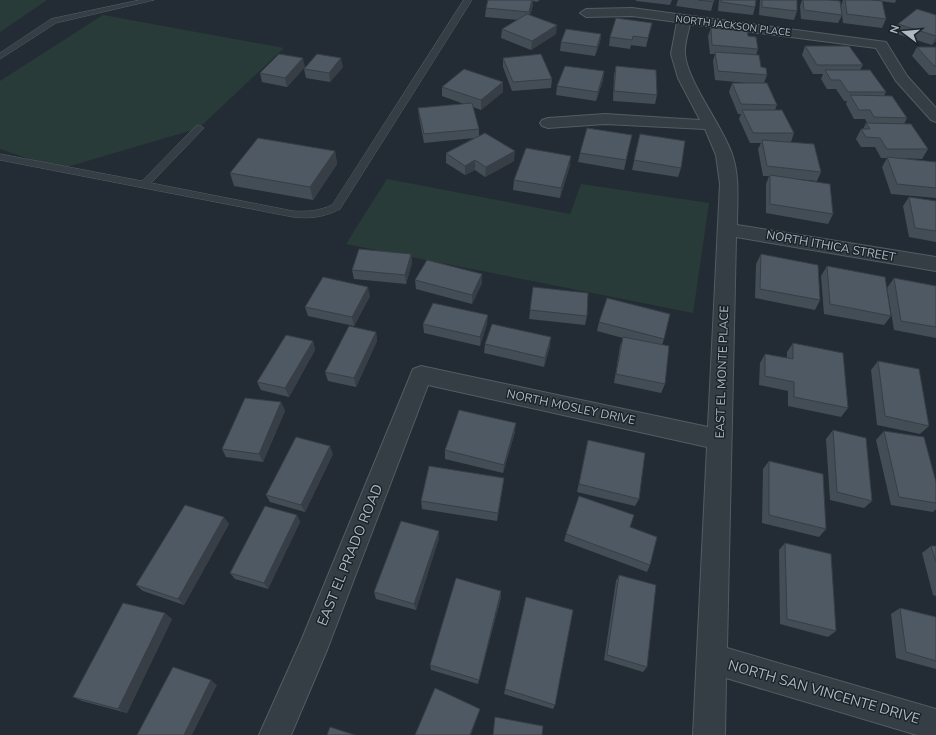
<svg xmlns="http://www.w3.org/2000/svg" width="936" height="735" font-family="'Nunito Sans',sans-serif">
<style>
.green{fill:#293b39}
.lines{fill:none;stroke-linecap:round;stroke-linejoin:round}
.service-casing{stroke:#535c63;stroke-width:1}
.minor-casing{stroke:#535c63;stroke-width:2}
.service{fill:#363e45;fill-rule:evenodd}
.minor{fill:#363e45;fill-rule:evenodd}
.wall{fill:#434d55}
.shaded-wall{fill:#373e45}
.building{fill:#4e5963;stroke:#373e45}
.labels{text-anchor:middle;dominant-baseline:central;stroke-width:3;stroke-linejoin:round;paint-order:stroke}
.far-street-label{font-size:10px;fill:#b0b9c2;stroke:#1b232a}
.street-label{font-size:12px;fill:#b0b9c2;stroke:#1b232a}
.near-street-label{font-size:14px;fill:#b0b9c2;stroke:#1b232a}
</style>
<rect width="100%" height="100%" fill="#232c34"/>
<path class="green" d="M0,0H47L0,32Z
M103,15L284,48L199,128L60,169L0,149V81Z
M387,179L570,214L581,184L709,203L693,313L346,244Z"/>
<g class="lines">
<g class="service-casing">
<path id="service" d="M140,0H154L56,23L0,59V53L51,19Z
M464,0H472L340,209C325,217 310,219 293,217L0,160V154L142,181L196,126L199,125L204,128L202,130L151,183L293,211C307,212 319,211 332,205Z"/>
</g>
<g class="minor-casing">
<path id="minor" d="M632,8L886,42L907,76L936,108V122L931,120L896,81L876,48L690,24C688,33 684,45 685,54C687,81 722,125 732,154C740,177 737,201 737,225L936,257V271L736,237L727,648L936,709V735H917L726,678L725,735H693L707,447L428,385L327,650L291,735H259L301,641L413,369L421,366L708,427L720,184L716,155L705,129L605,124L548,128L542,126L540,123L542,120L548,118L605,114L700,120L678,78L671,54L677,22L632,16L586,17L580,13L586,9Z"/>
</g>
<use href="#service" class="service"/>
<use href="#minor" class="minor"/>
</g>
<path class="wall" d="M488,0H540L537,2L533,1V5L530,15L556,34L531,50L501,38L502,29L518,20L485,17L486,8Z
M636,0H672L670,5L636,1Z
M678,0H714L711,11L676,6Z
M719,0H756L755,7L753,15L718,11Z
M760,0H797V11L794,20L759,15Z
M802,0H829L842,15L838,23L801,19L800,6Z
M843,0H870L886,19L882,28L843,23L841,6Z
M873,0H896L895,3Z
M936,15V41L932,45L894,33L898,24Z
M652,23L646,47L631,45L630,49L609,46L610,37Z
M711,28L748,36L758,49L756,55L761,67L767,75L764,83L777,105L775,110L794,133L791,142L821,172L817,181L798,179L833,214L828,224L766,213V184L769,176H763L758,149L761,143H750L739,119L741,114H738L729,92L732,83H747L715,80L713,61L715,54H710L708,36Z
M601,34L600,42L595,56L560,51L561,42Z
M805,46L863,65L860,70L886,92L884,96L907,118L904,124L928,149L922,159L900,158L936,162V198L891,194L882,167L887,158H881L875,147H861L856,139L861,129H863L866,123H867L865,119H854L846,104L847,101H844L836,89H827L821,79L823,74H813L802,55Z
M917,47H936V75H929L912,56Z
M503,58L552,79L551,88L512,91L503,67Z
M616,66L657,95L655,104L613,101L614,75Z
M305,67L287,87L262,82L260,73Z
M343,67L330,82L306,78L304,69Z
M604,71L603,80L596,101L556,95L557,86Z
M442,87L503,92L481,110L473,107L479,129V136L514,161L485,177L475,170L465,175L446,163V153L474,138L424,143L419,117L418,108L464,104L442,96Z
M640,134L681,168L678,177L632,170Z
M632,135L624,170L578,162L580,153Z
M335,151L337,164L313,200L234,186L230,173Z
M570,165L560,198L513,190L514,180Z
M909,197L936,201V242L909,237L903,206Z
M411,254L412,263L406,284L354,279L352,270Z
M761,254L820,300L815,310L755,298L756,264Z
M827,266L891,316L884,325L824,314L821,276Z
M894,278L936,286V338L894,330L887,288Z
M415,280L482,283L472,304L416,289Z
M533,287L587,316L585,325L529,319Z
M370,296L354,326L308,316L305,307Z
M599,322L664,339L662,345L665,384L661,393L614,383L620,346L623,338L597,331Z
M423,324H487L480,346L424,333Z
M376,332L377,341L356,387L328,381L325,372Z
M313,341L315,350L289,397L261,390L257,382Z
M793,343L848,408L841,417L788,406V391L759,385L760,363L765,354L787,358V352Z
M485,344L550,346L544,367L484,353Z
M878,361L929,426L920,434L877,425L871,370Z
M281,402L285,411L263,462L226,457L222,449Z
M833,430L872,501L864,508L830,500L826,439Z
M884,431L936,482V509L933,512L891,505L876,440Z
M515,432L503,473L445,459V450Z
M588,440L639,499L635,506L577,492Z
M333,454L305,512L270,502L266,495Z
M769,461L826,529L819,537L762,523L763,469Z
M503,486L497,521L422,509L421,501Z
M297,515L300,522L268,589L235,579L230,573Z
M229,524L184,605L143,591L136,585Z
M630,527L650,565L647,572L564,541L566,534Z
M439,531V538L416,610L376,599L374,592Z
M785,543L836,631L828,637L780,624L779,550Z
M931,546H936V596L933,595L922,553Z
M619,575L647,667L643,672L604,660L616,581Z
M501,591V597L478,684L431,670L430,665Z
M526,597L555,705L553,709L504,694Z
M900,608L936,617V669L896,658L891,614Z
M172,619L127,713L82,701L73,697Z"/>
<path class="shaded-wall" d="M532,0H533V5L529,20V12Z
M557,25L556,34L531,50L532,41Z
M601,34L600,42L595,56L597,47Z
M936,37V41L932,45Z
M303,58L305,67L287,87L285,78Z
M341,58L343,67L330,82L329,73Z
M604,71L603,80L596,101L598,92Z
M503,82V92L481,110V100Z
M335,151L337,164L313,200L310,187Z
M515,151L514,161L485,177L486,167Z
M571,156L570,165L560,198L561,188Z
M475,160V170L465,175V166Z
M411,254L412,263L406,284L405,275Z
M482,274V283L472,304V295Z
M368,287L370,296L354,326L352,317Z
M488,315L487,324L480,346V337Z
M376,332L377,341L356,387L354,378Z
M551,337L550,346L544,367L545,358Z
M313,341L315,350L289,397L285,388Z
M281,402L285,411L263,462L259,454Z
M516,423L515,432L503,473L504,465Z
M330,446L333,454L305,512L301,505Z
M504,478L503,486L497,521L498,513Z
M297,515L300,522L268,589L264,583Z
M224,517L229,524L184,605L178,599Z
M439,531V538L416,610L414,604Z
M501,591V597L478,684L479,680Z
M165,613L172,619L127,713L118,709Z
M211,680L217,685L192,735H184Z
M480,709L479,713L471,735H470Z"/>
<path class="building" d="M488,0H532L529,12L486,8Z
M698,0H714V2Z
M721,0H756L755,7L721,2Z
M762,0H797V11L762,7Z
M803,0H829L840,1L842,15L804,10Z
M845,0H870L882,1L886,19L847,14Z
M917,9L936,15V36L898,24Z
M527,14L557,25L532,41L502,29Z
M616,18L652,23L648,38L633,36L632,40L610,37Z
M711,28L747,31L748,36L756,37L758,49L712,45Z
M566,29L601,34L597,47L561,42Z
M805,46H849L863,65H817Z
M917,47H936V66H934Z
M715,52L759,55L761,67L766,68L767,75L718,71Z
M279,54L303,58L285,78L260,73Z
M317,54L341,58L329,73L304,69Z
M541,54L552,79L513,82L503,58Z
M565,66L604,71L598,92L557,86Z
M616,66L656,70L657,95L614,91Z
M464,69L503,82L481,100L442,87Z
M825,70H870L886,92H848L840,80H831Z
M732,83H767L777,105L741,104Z
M850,95L892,96L907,118L874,117L870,110H859Z
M472,103L479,129L424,134L418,108Z
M742,110H782L794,133H753Z
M866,123L911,124L928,149H887L880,138L866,137L861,129H870Z
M587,128L632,135L626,160L580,153Z
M485,133L515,151L486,167L475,160L465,166L446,153Z
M640,134L685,141L681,168L634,160Z
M258,138L335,151L310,187L230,173Z
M762,140L814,144L821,172L767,166Z
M526,148L571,156L561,188L514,180Z
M887,157L936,162V188L897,184Z
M770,175L830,184L833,214L770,204Z
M909,197L936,201V231L915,228Z
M359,249L411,254L405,275L352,270Z
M761,254L818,265L820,300L760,289Z
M427,260L482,274L472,295L415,280Z
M827,266L885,277L891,316L830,304Z
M323,277L368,287L352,317L305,307Z
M894,278L936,286V327L901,321Z
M533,287L588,293L587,316L530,310Z
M607,298L670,314L664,339L599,322Z
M433,303L488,315L480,337L423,324Z
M492,324L551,337L545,358L485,344Z
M349,326L376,332L354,378L325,372Z
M286,335L313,341L285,388L257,382Z
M623,337L669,346L665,384L616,374Z
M793,343L843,353L848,408L794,397V382L765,376V354L793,359Z
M878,361L919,369L929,426L885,416Z
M245,398L281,402L259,454L222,449Z
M459,410L516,423L504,465L445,450Z
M833,430L866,438L872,501L837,492Z
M884,431L924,437L936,482V503L899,497Z
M296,437L330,446L301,505L266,495Z
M588,440L645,453L639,499L579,484Z
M769,461L823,474L826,529L769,515Z
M429,466L504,478L498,513L421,501Z
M579,496L634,515L630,527L657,537L650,565L566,534Z
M185,505L224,517L178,599L136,585Z
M265,506L297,515L264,583L230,573Z
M401,521L439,531L414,604L374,592Z
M785,543L831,554L836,631L787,619Z
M931,546H936V562Z
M619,575L656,585L647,667L607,655Z
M456,578L501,591L479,680L430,665Z
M526,597L573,610L555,705L505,689Z
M123,603L165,613L118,709L73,697Z
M900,608L936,617V661L906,652Z
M173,667L211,680L184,735H137Z
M435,688L480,709L470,735H415Z
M495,717L543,726L542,735H493Z
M330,727L355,735H327Z"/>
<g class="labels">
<g class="far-street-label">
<text transform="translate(733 26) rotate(7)">NORTH JACKSON PLACE</text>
</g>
<g class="street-label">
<text transform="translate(831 246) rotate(10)">NORTH ITHICA STREET</text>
<text transform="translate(722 372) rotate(-88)">EAST EL MONTE PLACE</text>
<text transform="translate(571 407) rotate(12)">NORTH MOSLEY DRIVE</text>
</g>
<g class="near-street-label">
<text transform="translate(350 555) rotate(-68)">EAST EL PRADO ROAD</text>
<text transform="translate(824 692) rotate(16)">NORTH SAN VINCENTE DRIVE</text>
</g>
</g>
<g transform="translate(904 32) rotate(286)" stroke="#1b232a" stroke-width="3" paint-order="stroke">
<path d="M0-3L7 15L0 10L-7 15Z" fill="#b0b9c2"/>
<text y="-6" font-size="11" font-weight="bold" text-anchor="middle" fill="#b0b9c2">N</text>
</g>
</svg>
